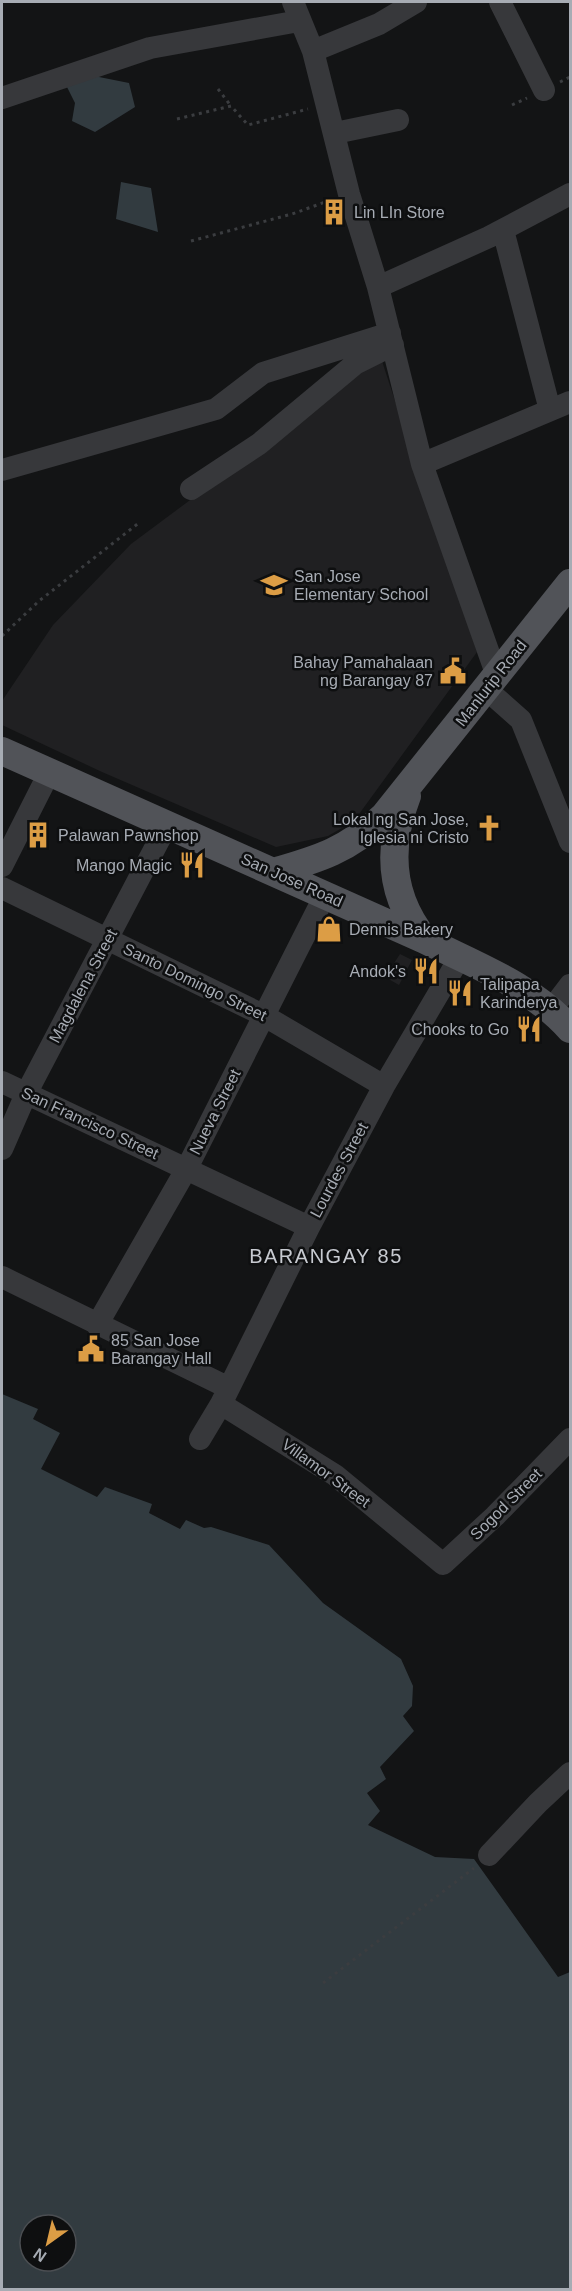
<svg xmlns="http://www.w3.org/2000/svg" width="572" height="2291" font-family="Arial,sans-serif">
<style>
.built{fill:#202022}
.water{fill:#323b40;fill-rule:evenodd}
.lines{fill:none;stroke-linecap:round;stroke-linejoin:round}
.path{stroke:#3b3d40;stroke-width:3;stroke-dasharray:3 4.5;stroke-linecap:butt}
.minor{stroke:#37383b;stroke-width:22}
.major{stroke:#515358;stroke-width:28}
.labels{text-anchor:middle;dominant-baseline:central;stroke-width:5;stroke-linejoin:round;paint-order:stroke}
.poi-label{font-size:16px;fill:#a7acb4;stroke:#0e0f10;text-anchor:start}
.street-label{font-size:16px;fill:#a7acb4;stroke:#0e0f10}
.quarter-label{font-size:20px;letter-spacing:1.5px;fill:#c7cad0;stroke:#0e0f10}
</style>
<rect width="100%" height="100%" fill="#131415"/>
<path class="built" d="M381,358L477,652L354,821L328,836L276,847L102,772L2,725V701L53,625L131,544Z
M400,954L412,960L399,985L385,977Z"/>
<path class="water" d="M89,75L129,83L135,107L95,132L72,121L75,103L66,85Z
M121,182L151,188L158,232L116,219Z
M2,1394L38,1409L33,1419L60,1433L41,1469L97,1497L105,1487L152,1504L149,1513L180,1529L186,1520L204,1528L211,1527L269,1545L323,1603L401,1659L413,1686L412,1706L403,1716L414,1731L380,1767L386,1779L367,1793L380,1811L368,1825L435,1857L474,1859L558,1977L570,1972V2289H2ZM30,2225H66V2261H30Z"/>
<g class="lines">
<path class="path" d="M560,82L570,77
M218,89L231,106
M512,105L527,98
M177,119L231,106L248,125L308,109
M191,241L292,214L331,200
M2,636L39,601L140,522
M323,1983L474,1868"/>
<path class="minor" d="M293,2L313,51L349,194L378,287L422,464L497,676
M500,2L544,90
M313,51L379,24L416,2
M2,98L150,48L299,21
M335,133L398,120
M503,230L550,410
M378,287L489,237L570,194
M422,464L570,402
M2,470L216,409L263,373L390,333
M191,489L259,444L355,364L393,345
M486,689L521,720L570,842
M2,866L49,773
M2,888L263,1015L384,1086
M460,957L384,1086L309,1227L221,1404L335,1475L443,1564L495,1516L570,1439
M551,1010L570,985
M2,1082L309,1227
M2,1149L26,1094L167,825
M2,1277L229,1388
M97,1325L187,1168L325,895
M200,1439L221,1404
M489,1855L538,1803L570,1773"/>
<path class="major" d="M2,751L425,940C475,965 532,986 570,1029
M407,796C387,847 389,896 425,940
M273,872C319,859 348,850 384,816L570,583"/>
</g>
<defs>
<g id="building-bare" transform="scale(2.07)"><path d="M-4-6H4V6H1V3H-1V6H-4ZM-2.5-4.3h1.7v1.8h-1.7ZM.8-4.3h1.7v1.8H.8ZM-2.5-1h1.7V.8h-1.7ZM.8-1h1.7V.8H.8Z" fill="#dc9d45" stroke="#0e0f10" stroke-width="2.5" paint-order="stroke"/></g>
<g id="school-bare" transform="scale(2.07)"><path d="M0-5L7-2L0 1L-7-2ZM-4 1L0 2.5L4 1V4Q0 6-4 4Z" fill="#dc9d45" stroke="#0e0f10" stroke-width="2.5" paint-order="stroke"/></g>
<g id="civic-bare" transform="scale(2.07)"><path d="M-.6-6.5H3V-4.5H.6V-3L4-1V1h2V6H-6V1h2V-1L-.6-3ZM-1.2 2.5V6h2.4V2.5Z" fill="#dc9d45" stroke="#0e0f10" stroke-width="2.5" paint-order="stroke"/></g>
<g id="church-bare" transform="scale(2.07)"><path d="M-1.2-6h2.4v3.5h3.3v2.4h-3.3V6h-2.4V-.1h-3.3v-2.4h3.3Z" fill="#dc9d45" stroke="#0e0f10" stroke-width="2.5" paint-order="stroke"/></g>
<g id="restaurant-bare" transform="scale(2.07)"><path d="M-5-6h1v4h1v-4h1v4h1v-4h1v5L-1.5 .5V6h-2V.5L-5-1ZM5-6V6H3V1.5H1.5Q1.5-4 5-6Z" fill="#dc9d45" stroke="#0e0f10" stroke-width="2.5" paint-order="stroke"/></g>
<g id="shop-bare" transform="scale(2.07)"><path d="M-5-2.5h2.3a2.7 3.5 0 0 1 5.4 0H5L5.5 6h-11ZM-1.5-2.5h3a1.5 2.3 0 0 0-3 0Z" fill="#dc9d45" stroke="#0e0f10" stroke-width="2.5" paint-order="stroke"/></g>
</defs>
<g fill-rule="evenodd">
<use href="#building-bare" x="334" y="212"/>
<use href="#school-bare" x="274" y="585"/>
<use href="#civic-bare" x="453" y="671"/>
<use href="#church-bare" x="489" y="828"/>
<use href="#building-bare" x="38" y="835"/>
<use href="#restaurant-bare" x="192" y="865"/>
<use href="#shop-bare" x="329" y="929"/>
<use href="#restaurant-bare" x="426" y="971"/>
<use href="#restaurant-bare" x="460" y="993"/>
<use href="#restaurant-bare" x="529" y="1029"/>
<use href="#civic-bare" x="91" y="1349"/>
</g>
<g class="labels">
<g class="poi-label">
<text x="354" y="212">Lin LIn Store</text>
<text x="294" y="576">San Jose<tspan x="294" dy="18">Elementary School</tspan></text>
<text x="433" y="662" text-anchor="end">Bahay Pamahalaan<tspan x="433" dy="18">ng Barangay 87</tspan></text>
<text x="469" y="819" text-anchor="end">Lokal ng San Jose,<tspan x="469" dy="18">Iglesia ni Cristo</tspan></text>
<text x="58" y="835">Palawan Pawnshop</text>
<text x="172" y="865" text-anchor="end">Mango Magic</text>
<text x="349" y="929">Dennis Bakery</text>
<text x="406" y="971" text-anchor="end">Andok's</text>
<text x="480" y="984">Talipapa<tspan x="480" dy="18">Karinderya</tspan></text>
<text x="509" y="1029" text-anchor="end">Chooks to Go</text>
<text x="111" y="1340">85 San Jose<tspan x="111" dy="18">Barangay Hall</tspan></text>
</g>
<g class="street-label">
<text transform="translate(491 683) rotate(-52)">Manlurip Road</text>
<text transform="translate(292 880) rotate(24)">San Jose Road</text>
<text transform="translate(195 982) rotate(26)">Santo Domingo Street</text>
<text transform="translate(83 986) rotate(-62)">Magdalena Street</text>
<text transform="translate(215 1112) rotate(-63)">Nueva Street</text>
<text transform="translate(90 1123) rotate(25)">San Francisco Street</text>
<text transform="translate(339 1170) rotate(-62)">Lourdes Street</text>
<text transform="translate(326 1473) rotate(36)">Villamor Street</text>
<text transform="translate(506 1504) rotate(-45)">Sogod Street</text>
</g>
<g class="quarter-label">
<text x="326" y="1256">BARANGAY 85</text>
</g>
</g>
<rect width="572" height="2291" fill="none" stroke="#a7acb4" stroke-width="6"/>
<g transform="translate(48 2243) rotate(214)"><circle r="28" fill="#0e0f10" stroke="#4b4e52" stroke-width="1.5"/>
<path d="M0-4.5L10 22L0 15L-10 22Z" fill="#dc9d45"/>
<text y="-9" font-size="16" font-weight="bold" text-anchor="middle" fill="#a7acb4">N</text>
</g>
</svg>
